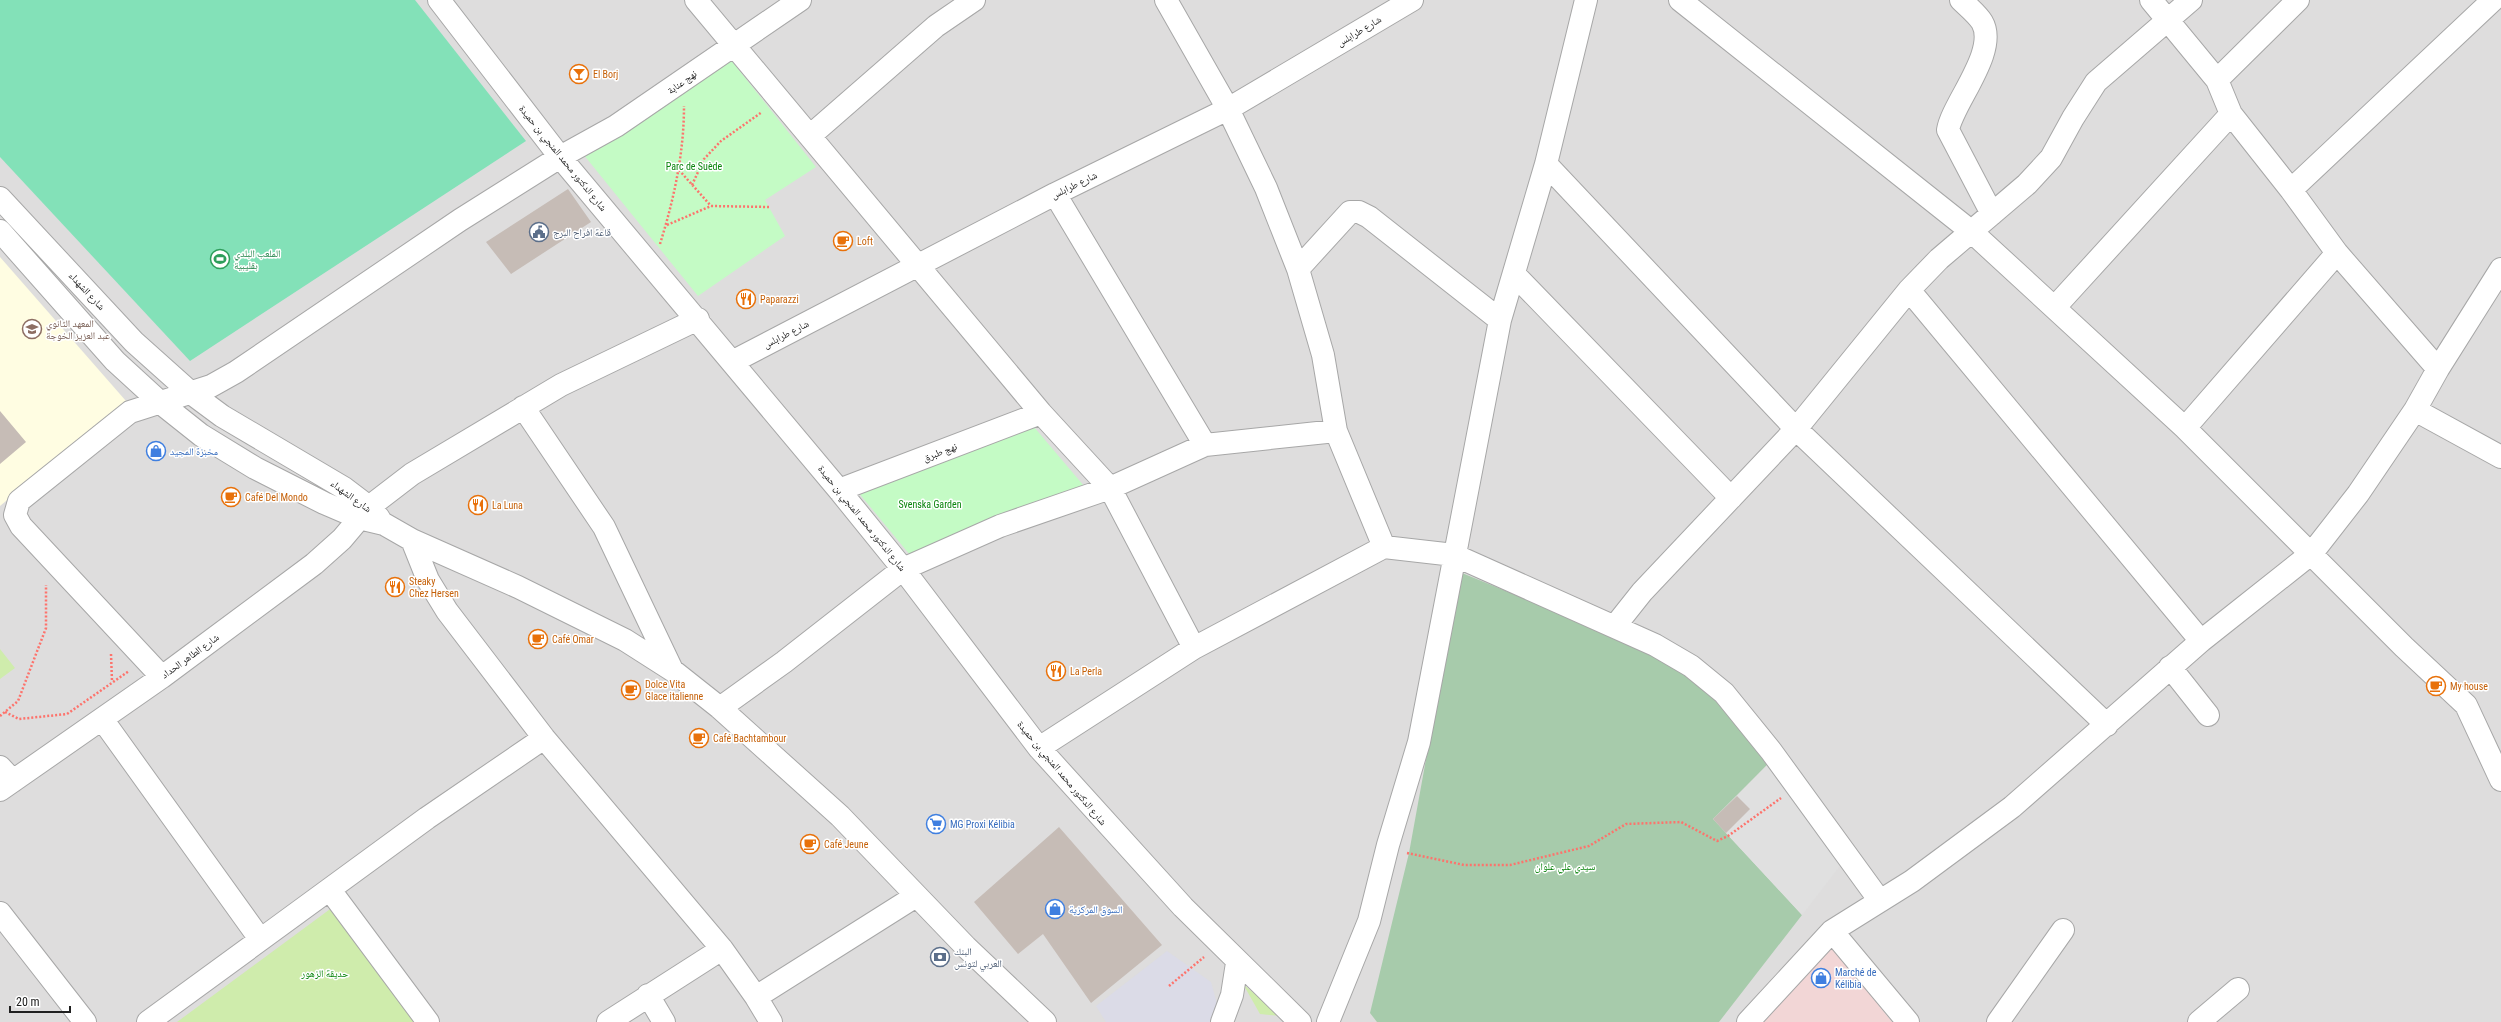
<svg xmlns="http://www.w3.org/2000/svg" width="2501" height="1022" font-family="'Roboto Condensed','Noto Naskh Arabic',sans-serif">
<style>
.residential{fill:#dedddd}
.commercial{fill:#f2d6d6}
.education{fill:#fffde2}
.grass{fill:#cfecac}
.cemetery{fill:#a7cbab}
.park{fill:#c4fbc5}
.pitch{fill:#83e1b8}
.parking{fill:#e0e0e0}
.plaza{fill:#dbdbe7}
.building{fill:#c6bcb6}
.lines{fill:none;stroke-linecap:round;stroke-linejoin:round}
.minor-casing{stroke:#a7a7a7;stroke-width:24}
.path{stroke:#fd736c;stroke-width:2.5;stroke-dasharray:2 2;stroke-linecap:butt}
.minor{stroke:#fff;stroke-width:22}
.labels{text-anchor:middle;dominant-baseline:central;stroke-width:3;stroke-linejoin:round;paint-order:stroke}
.street-label{font-size:10px;fill:#202020;stroke:#fff}
.food-label{font-size:10px;fill:#c56008;stroke:#fff;text-anchor:start}
.park-label{font-size:10px;fill:#09840c;stroke:#fff}
.service-label{font-size:10px;fill:#4e5e75;stroke:#fff;text-anchor:start}
.leisure-label{font-size:10px;fill:#27864d;stroke:#fff;text-anchor:start}
.education-label{font-size:10px;fill:#785e54;stroke:#fff;text-anchor:start}
.shop-label{font-size:10px;fill:#366cbe;stroke:#fff;text-anchor:start}
</style>
<rect width="100%" height="100%" fill="#f1ede7"/>
<path class="residential" d="M0,0H2501V1022H0Z"/>
<path class="commercial" d="M1823,935L1892,1022H1745Z"/>
<path class="education" d="M0,257L126,401L0,506Z"/>
<path class="grass" d="M0,649L15,668L0,679Z
M337,904L416,1022H177Z
M1243,984L1281,1016L1260,1014Z"/>
<path class="cemetery" d="M1462,573L1680,662L1714,692L1771,761L1713,819L1802,915L1719,1022H1377L1370,1013L1409,853L1450,627Z"/>
<path class="park" d="M723,50L816,167L765,200L785,236L698,296L579,149Z
M1023,414L1084,486L915,561L853,486Z"/>
<path class="pitch" d="M0,0H415L526,141L190,361L0,157Z"/>
<path class="parking" d="M1771,761L1842,863L1802,915L1726,833L1750,810L1737,796Z"/>
<path class="plaza" d="M1167,951L1211,982L1217,1004L1210,1022H1106L1096,1006Z"/>
<path class="building" d="M568,189L591,222L511,274L486,242Z
M0,411L26,442L0,464Z
M1737,796L1750,809L1726,833L1713,819Z
M1059,827L1162,945L1091,1003L1043,934L1018,954L974,902Z"/>
<g class="lines">
<g class="minor-casing">
<path id="minor" d="M439,0L560,157L839,490L903,569L1039,748L1183,907L1300,1022
M696,0L1041,413L1110,488L1194,648
M1166,0L1228,109L1266,188L1298,269L1323,355L1336,431L1384,547
M1680,0L1972,232L2185,428L2404,647L2466,705L2501,780
M1961,0C1968,7 1977,14 1982,22C1999,51 1952,104 1948,130L1992,214
M2151,0L2217,80L2231,114L2291,190L2337,253L2438,369
M2217,80L2298,0
M811,135L936,26L974,0
M1546,164L1796,429L2107,725
M2291,190L2493,0
M1055,194L1205,445
M0,198L134,342L191,393L222,416L344,488L369,507L379,518
M0,231L115,361L162,404L201,435L255,468L324,503L359,518L384,524L412,540L518,587L625,640L672,670L720,708L840,816L966,947L1045,1022
M1298,269L1350,212H1359L1369,217L1500,320
M1514,274L1731,498
M1909,290L2201,641
M2055,307L2231,114
M732,362L1055,194L1228,109L1412,0
M523,407L604,527L672,670
M2415,410L2501,457
M2185,428L2337,253
M839,490L1041,413
M412,540L428,580L447,611L544,738L722,949L756,997L771,1022
M1615,626L1642,592L1796,429L1909,290L1939,259L2027,184L2051,158L2073,118L2096,82L2191,0
M2170,667L2208,715
M162,677L21,526L15,515L19,501L130,412L211,386L236,372L460,220L560,157L616,126L800,0
M720,708L784,662L903,569L1000,526L1110,488L1205,445L1336,431
M102,719L260,939
M1039,748L1194,648L1384,547L1454,555L1655,645L1691,666L1724,693L1771,751L1880,901
M0,767L13,781
M0,790L162,677L314,564L342,539L369,507L412,474L561,385L698,319
M330,890L428,1022
M0,913L85,1022
M1832,931L1908,1022
M648,995L664,1022
M756,997L916,896
M148,1022L427,818L544,738
M608,1022L722,949
M1222,1022L1232,995L1237,963
M1328,1022L1369,921L1388,845L1419,742L1500,320L1546,164L1586,0
M1748,1022L1832,931L1912,881L2012,807L2201,641L2312,553L2358,494L2415,410L2438,369L2501,269
M1998,1022L2063,930
M2199,1022L2238,989"/>
</g>
<path class="path" d="M679,170L711,206
M692,185L704,159L721,141L762,112
M667,225L711,206L769,207
M660,244C674,199 684,153 684,106
M111,654L112,681
M5,712L19,719L67,714L129,671
M0,716L18,701L46,628V585
M1407,853L1464,865H1510L1589,846L1626,824L1681,822L1717,841L1728,836L1781,798
M1169,986L1204,957"/>
<use href="#minor" class="minor"/>
</g>
<defs>
<g id="bar-ring" transform="scale(1)"><circle r="9.5" fill="#fff" stroke="#e8710a" stroke-width="1.5"/><path d="M-6-5H6L.8 .8V4.5H3.5V6h-7V4.5H-.8V.8Z" fill="#e8710a"/></g>
<g id="civic-ring" transform="scale(1)"><circle r="9.5" fill="#fff" stroke="#5c6f8a" stroke-width="1.5"/><path d="M-.6-6.5H3V-4.5H.6V-3L4-1V1h2V6H-6V1h2V-1L-.6-3ZM-1.2 2.5V6h2.4V2.5Z" fill="#5c6f8a"/></g>
<g id="cafe-ring" transform="scale(1)"><circle r="9.5" fill="#fff" stroke="#e8710a" stroke-width="1.5"/><path d="M-5.5-4.5H6V0H3Q3 3.5 0 3.5H-2.5Q-5.5 3.5-5.5 0ZM3-3.2v2h1.7v-2ZM-6 4.5H4V6H-6Z" fill="#e8710a"/></g>
<g id="stadium-ring" transform="scale(1)"><circle r="9.5" fill="#fff" stroke="#2e9e5b" stroke-width="1.5"/><path d="M0-5a6.5 5 0 1 0 0 10a6.5 5 0 1 0 0-10ZM-3.5-1.8h7v3.6h-7Z" fill="#2e9e5b"/></g>
<g id="restaurant-ring" transform="scale(1)"><circle r="9.5" fill="#fff" stroke="#e8710a" stroke-width="1.5"/><path d="M-5-6h1v4h1v-4h1v4h1v-4h1v5L-1.5 .5V6h-2V.5L-5-1ZM5-6V6H3V1.5H1.5Q1.5-4 5-6Z" fill="#e8710a"/></g>
<g id="school-ring" transform="scale(1)"><circle r="9.5" fill="#fff" stroke="#8d6e63" stroke-width="1.5"/><path d="M0-5L7-2L0 1L-7-2ZM-4 1L0 2.5L4 1V4Q0 6-4 4Z" fill="#8d6e63"/></g>
<g id="shop-ring" transform="scale(1)"><circle r="9.5" fill="#fff" stroke="#3f7fe0" stroke-width="1.5"/><path d="M-5-2.5h2.3a2.7 3.5 0 0 1 5.4 0H5L5.5 6h-11ZM-1.5-2.5h3a1.5 2.3 0 0 0-3 0Z" fill="#3f7fe0"/></g>
<g id="supermarket-ring" transform="scale(1)"><circle r="9.5" fill="#fff" stroke="#3f7fe0" stroke-width="1.5"/><path d="M-6-5.5h2.5l.6 2H6L4.5 2H-2.5L-4.4-4H-6ZM-1.5 3.2a1.3 1.3 0 1 0 .1 0ZM3 3.2a1.3 1.3 0 1 0 .1 0Z" fill="#3f7fe0"/></g>
<g id="bank-ring" transform="scale(1)"><circle r="9.5" fill="#fff" stroke="#5c6f8a" stroke-width="1.5"/><path d="M-6-4H6V4H-6ZM0-2.3a2.3 2.3 0 1 0 0 4.6a2.3 2.3 0 1 0 0-4.6Z" fill="#5c6f8a"/></g>
</defs>
<g fill-rule="evenodd">
<use href="#bar-ring" x="579" y="74"/>
<use href="#civic-ring" x="539" y="232"/>
<use href="#cafe-ring" x="843" y="241"/>
<use href="#stadium-ring" x="220" y="259"/>
<use href="#restaurant-ring" x="746" y="299"/>
<use href="#school-ring" x="32" y="329"/>
<use href="#shop-ring" x="156" y="451"/>
<use href="#cafe-ring" x="231" y="497"/>
<use href="#restaurant-ring" x="478" y="505"/>
<use href="#restaurant-ring" x="395" y="587"/>
<use href="#cafe-ring" x="538" y="639"/>
<use href="#restaurant-ring" x="1056" y="671"/>
<use href="#cafe-ring" x="2436" y="686"/>
<use href="#cafe-ring" x="631" y="690"/>
<use href="#cafe-ring" x="699" y="738"/>
<use href="#supermarket-ring" x="936" y="824"/>
<use href="#cafe-ring" x="810" y="844"/>
<use href="#shop-ring" x="1055" y="909"/>
<use href="#bank-ring" x="940" y="957"/>
<use href="#shop-ring" x="1821" y="978"/>
</g>
<g class="labels">
<g class="street-label">
<text transform="translate(1359 31) rotate(-31)">شارع طرابلس</text>
<text transform="translate(682 82) rotate(-36)">نهج عنابة</text>
<text transform="translate(563 158) rotate(51)">شارع الدكتور محمد المنجي بن حميدة</text>
<text transform="translate(1074 185) rotate(-26)">شارع طرابلس</text>
<text transform="translate(87 291) rotate(47)">شارع الشهداء</text>
<text transform="translate(786 334) rotate(-27)">شارع طرابلس</text>
<text transform="translate(940 452) rotate(-21)">نهج طبرق</text>
<text transform="translate(351 496) rotate(36)">شارع الشهداء</text>
<text transform="translate(862 518) rotate(51)">شارع الدكتور محمد المنجي بن حميدة</text>
<text transform="translate(190 656) rotate(-36)">شارع الطاهر الحداد</text>
<text transform="translate(1062 773) rotate(50)">شارع الدكتور محمد المنجي بن حميدة</text>
</g>
<g class="food-label">
<text x="593" y="74">El Borj</text>
<text x="857" y="241">Loft</text>
<text x="760" y="299">Paparazzi</text>
<text x="245" y="497">Café Del Mondo</text>
<text x="492" y="505">La Luna</text>
<text x="409" y="581">Steaky<tspan x="409" dy="12">Chez Hersen</tspan></text>
<text x="552" y="639">Café Omar</text>
<text x="1070" y="671">La Perla</text>
<text x="645" y="684">Dolce Vita<tspan x="645" dy="12">Glace italienne</tspan></text>
<text x="2450" y="686">My house</text>
<text x="713" y="738">Café Bachtambour</text>
<text x="824" y="844">Café Jeune</text>
</g>
<g class="park-label">
<text x="694" y="166">Parc de Suède</text>
<text x="930" y="504">Svenska Garden</text>
<text x="1565" y="866">سيدي علي علوان</text>
<text x="325" y="973">حديقة الزهور</text>
</g>
<g class="service-label">
<text x="553" y="232">قاعة افراح البرج</text>
<text x="954" y="951">البنك<tspan x="954" dy="12">العربي لتونس</tspan></text>
</g>
<g class="leisure-label">
<text x="234" y="253">الملعب البلدي<tspan x="234" dy="12">بقليبية</tspan></text>
</g>
<g class="education-label">
<text x="46" y="323">المعهد الثانوي<tspan x="46" dy="12">عبد العزيز الخوجة</tspan></text>
</g>
<g class="shop-label">
<text x="170" y="451">مخبزة المجيد</text>
<text x="950" y="824">MG Proxi Kélibia</text>
<text x="1069" y="909">السوق المركزية</text>
<text x="1835" y="972">Marché de<tspan x="1835" dy="12">Kélibia</tspan></text>
</g>
</g>
<path d="M10 1006v6h60v-6" fill="none" stroke="#202020" stroke-width="2"/>
<text x="16" y="1006" font-size="12" fill="#202020" stroke="#ffffff" stroke-width="3" paint-order="stroke">20 m</text>
</svg>
